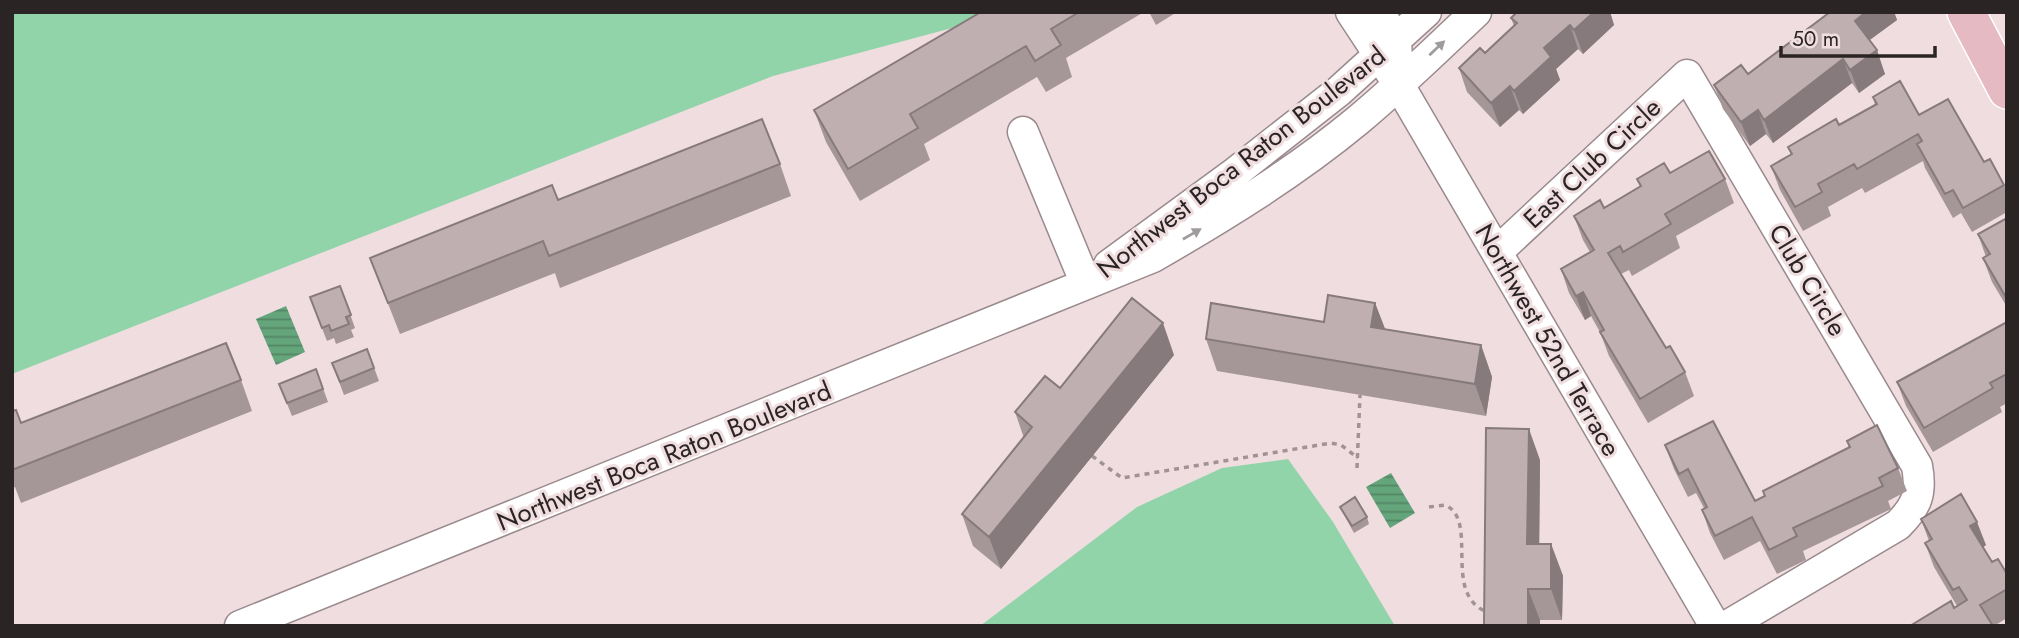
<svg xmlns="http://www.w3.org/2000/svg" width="2019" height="638" font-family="Jost,sans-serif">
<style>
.green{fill:#92d4a9}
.water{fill:url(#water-rules)}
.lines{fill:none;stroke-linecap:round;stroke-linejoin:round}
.minor-casing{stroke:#9a8a8d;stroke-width:33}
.major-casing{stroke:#fff;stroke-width:40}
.path{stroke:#a19395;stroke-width:3.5;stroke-dasharray:5 5;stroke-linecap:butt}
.minor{stroke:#fff;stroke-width:30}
.major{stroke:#e6bac2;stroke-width:37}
.wall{fill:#a59698}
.shaded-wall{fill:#867a7c}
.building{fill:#c0afb1;stroke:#867a7c;stroke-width:2}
.oneway{fill:#a09c9d}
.labels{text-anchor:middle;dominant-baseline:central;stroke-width:6;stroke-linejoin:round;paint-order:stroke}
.street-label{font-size:26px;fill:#2b2425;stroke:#efdde0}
</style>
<defs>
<pattern id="water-rules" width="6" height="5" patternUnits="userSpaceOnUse" patternTransform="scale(1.75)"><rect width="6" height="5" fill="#64a57b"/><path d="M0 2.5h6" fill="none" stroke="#538665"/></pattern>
</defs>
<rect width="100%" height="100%" fill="#efdde0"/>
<path class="green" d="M12,12H987L967,24L773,76L12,374Z
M1288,459L1333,522L1395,626H980L1137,507L1222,468Z"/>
<path class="water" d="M286,306L305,352L276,365L256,319Z
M1391,473L1415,513L1390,528L1366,487Z"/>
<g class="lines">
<g class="minor-casing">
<path id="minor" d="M1351,12L1399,85L1715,626
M1379,12L1396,40L1397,60
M1023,132L1086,284
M1497,252L1687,75L1917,466C1922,493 1917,506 1898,525L1727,626
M1109,265L1236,172L1339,91L1426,12
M240,626L1153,257C1224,216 1294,173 1357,121C1398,87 1437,49 1476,12"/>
</g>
<g class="major-casing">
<path id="major" d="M1966,12L2007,90"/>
</g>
<path class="path" d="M1092,456L1122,478L1331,443L1341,445L1358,458
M1357,468L1360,395
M1429,507L1445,505C1480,520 1441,594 1487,612"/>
<use href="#minor" class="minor"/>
<use href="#major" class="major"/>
</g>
<path class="wall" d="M981,12H1144L1066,58L1072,77L1046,92L1037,77L924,144L930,160L860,201L826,142L814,110Z
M1149,12H1177L1156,25Z
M1517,12H1610L1614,25L1583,54L1578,49L1556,69L1560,80L1523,114L1519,110L1500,127L1467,92L1459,68L1485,53L1514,26L1511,18Z
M1828,12H1894L1897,20L1869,40L1885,74L1859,93L1852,83L1773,143L1766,134L1750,146L1723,109L1714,85L1748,74L1829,13Z
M1873,97L1919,115L1984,162L2004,185L2007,192V212L1972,232L1961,213L1953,218L1925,168L1923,161L1865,193L1862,188L1828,207L1831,216L1803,231L1780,190L1771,166L1791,155L1788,147L1839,125L1875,105Z
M780,164L791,196L560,288L555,273L400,334L370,258L558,200Z
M1670,173L1725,179L1734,203L1676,236L1680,248L1632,276L1629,270L1621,274L1666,348L1685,372L1694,396L1648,423L1609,356L1600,332L1591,316L1585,320L1569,293L1561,269L1590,252L1583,240L1574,216L1604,208L1640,186L1637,179Z
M2007,218V307L1992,282L1983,258L1986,257L1978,234Z
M340,286L355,328L351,330L354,337L336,344L334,338L327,341L310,297Z
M1375,303L1385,329L1481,345L1492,377L1486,416L1217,371L1206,339L1324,322Z
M2007,322V403L2000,407L2002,412L1933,452L1906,406L1897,382Z
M367,349L379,381L344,395L332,363Z
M1174,355L1001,569L973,546L962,514L1024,438L1015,412L1060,388Z
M316,369L328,402L292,416L279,384Z
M241,380L252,411L21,503L15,487L12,488V411L21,423Z
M1847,441L1898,468L1907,491L1888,501L1891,509L1803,551L1806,560L1777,574L1760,541L1724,560L1710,533L1702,510L1704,508L1696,493L1688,497L1674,469L1665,445L1755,501L1849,447Z
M1540,460L1539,544H1551L1563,576L1562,620H1540V626H1484Z
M1340,507L1367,517L1369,524L1354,533L1343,513Z
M1921,519L1986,545L1983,547L1992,562L2007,574V618L1994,626H1910L1957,606L1934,567L1925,543L1929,541Z"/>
<path class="shaded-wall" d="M1594,12H1610L1614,25L1583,54L1574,30Z
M1866,12H1894L1897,20L1863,45L1855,21Z
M1570,25L1578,49L1556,69L1560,80L1523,114L1514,91L1544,48Z
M1877,50L1885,74L1859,93L1850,70Z
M1843,59L1852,83L1773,143L1764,120Z
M1510,86L1519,110L1500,127L1491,103Z
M1758,110L1766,134L1750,146L1741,122Z
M1583,292L1591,316L1585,320L1576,296Z
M1375,303L1387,334L1371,327Z
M1163,323L1174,355L1001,569L989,537Z
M1481,345L1492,377L1486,416L1475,384Z
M1529,429L1540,460L1539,575L1527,544Z
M1977,522L1986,545L1979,550L1970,526Z
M1551,544L1563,576L1562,620L1551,589Z
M1528,589L1540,620V626H1528Z"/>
<path class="building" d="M981,12H1079L1051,29L1061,45L1035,61L1026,46L910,114L918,128L848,169L814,110Z
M1517,12H1594L1574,30L1570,25L1544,48L1551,57L1514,91L1510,86L1491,103L1459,68L1480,48L1485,53L1517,23L1511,18Z
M1830,12H1866L1855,21L1877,50L1850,70L1843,59L1764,120L1758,110L1741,122L1714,85L1741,65L1748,74Z
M1900,81L1919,115L1948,99L1984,162L1990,159L2004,185L1963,208L1953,190L1945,194L1917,144L1922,141L1918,134L1857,169L1854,164L1818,184L1822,192L1795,207L1771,166L1792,154L1788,147L1836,119L1839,125L1877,104L1873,97Z
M762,119L780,164L549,256L543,241L388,303L370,258L552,185L558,200Z
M1709,151L1725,179L1665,214L1671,224L1623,252L1620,246L1608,253L1666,348L1670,346L1685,372L1640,399L1600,332L1604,330L1583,292L1576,296L1561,269L1594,250L1574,216L1600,200L1604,208L1641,186L1637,179L1664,163L1670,173Z
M2007,218V299L1983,258L1990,254L1978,234Z
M340,286L351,315L346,317L349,324L331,331L329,325L322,328L310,297Z
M1328,295L1375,303L1371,327L1481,345L1475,384L1206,339L1211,303L1324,322Z
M1132,298L1163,323L989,537L962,514L1032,427L1015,412L1045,376L1060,388Z
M2007,322V374L1990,383L1993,388L1924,428L1897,382Z
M226,343L241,380L12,470V411L16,410L21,423Z
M367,349L374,368L340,382L332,363Z
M316,369L323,389L287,403L279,384Z
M1713,421L1755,501L1765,496L1763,491L1850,447L1847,441L1877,425L1898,468L1879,478L1883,486L1793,528L1797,536L1769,550L1752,517L1715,536L1702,510L1707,507L1688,469L1679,474L1665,445Z
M1486,428L1529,429L1527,544H1551V589H1528V626H1484Z
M1961,494L1977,522L1970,526L1992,562L1998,559L2007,574V589L1980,605L1993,626H1910L1951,601L1954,608L1967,600L1959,587L1953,590L1925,543L1932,539L1921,519Z
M1355,497L1367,517L1352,526L1340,507Z"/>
<defs><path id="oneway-solid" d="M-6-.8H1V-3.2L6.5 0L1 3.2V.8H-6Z" transform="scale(1.75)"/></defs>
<g class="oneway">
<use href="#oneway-solid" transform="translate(1437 48) rotate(-43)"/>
<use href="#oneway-solid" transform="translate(1192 234) rotate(-30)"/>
</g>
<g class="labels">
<g class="street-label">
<text transform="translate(1241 162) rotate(-38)">Northwest Boca Raton Boulevard</text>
<text transform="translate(1592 163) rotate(-43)">East Club Circle</text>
<text transform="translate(1808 280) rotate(59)">Club Circle</text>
<text transform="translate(1548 340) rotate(60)">Northwest 52nd Terrace</text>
<text transform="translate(664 456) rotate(-22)">Northwest Boca Raton Boulevard</text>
</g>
</g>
<rect width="2019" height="638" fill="none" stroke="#2b2425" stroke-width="28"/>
<path d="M1781 46v10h154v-10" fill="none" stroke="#2b2425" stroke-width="3.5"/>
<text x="1792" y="46" font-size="21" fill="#2b2425" stroke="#efdde0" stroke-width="5" paint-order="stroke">50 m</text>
</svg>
